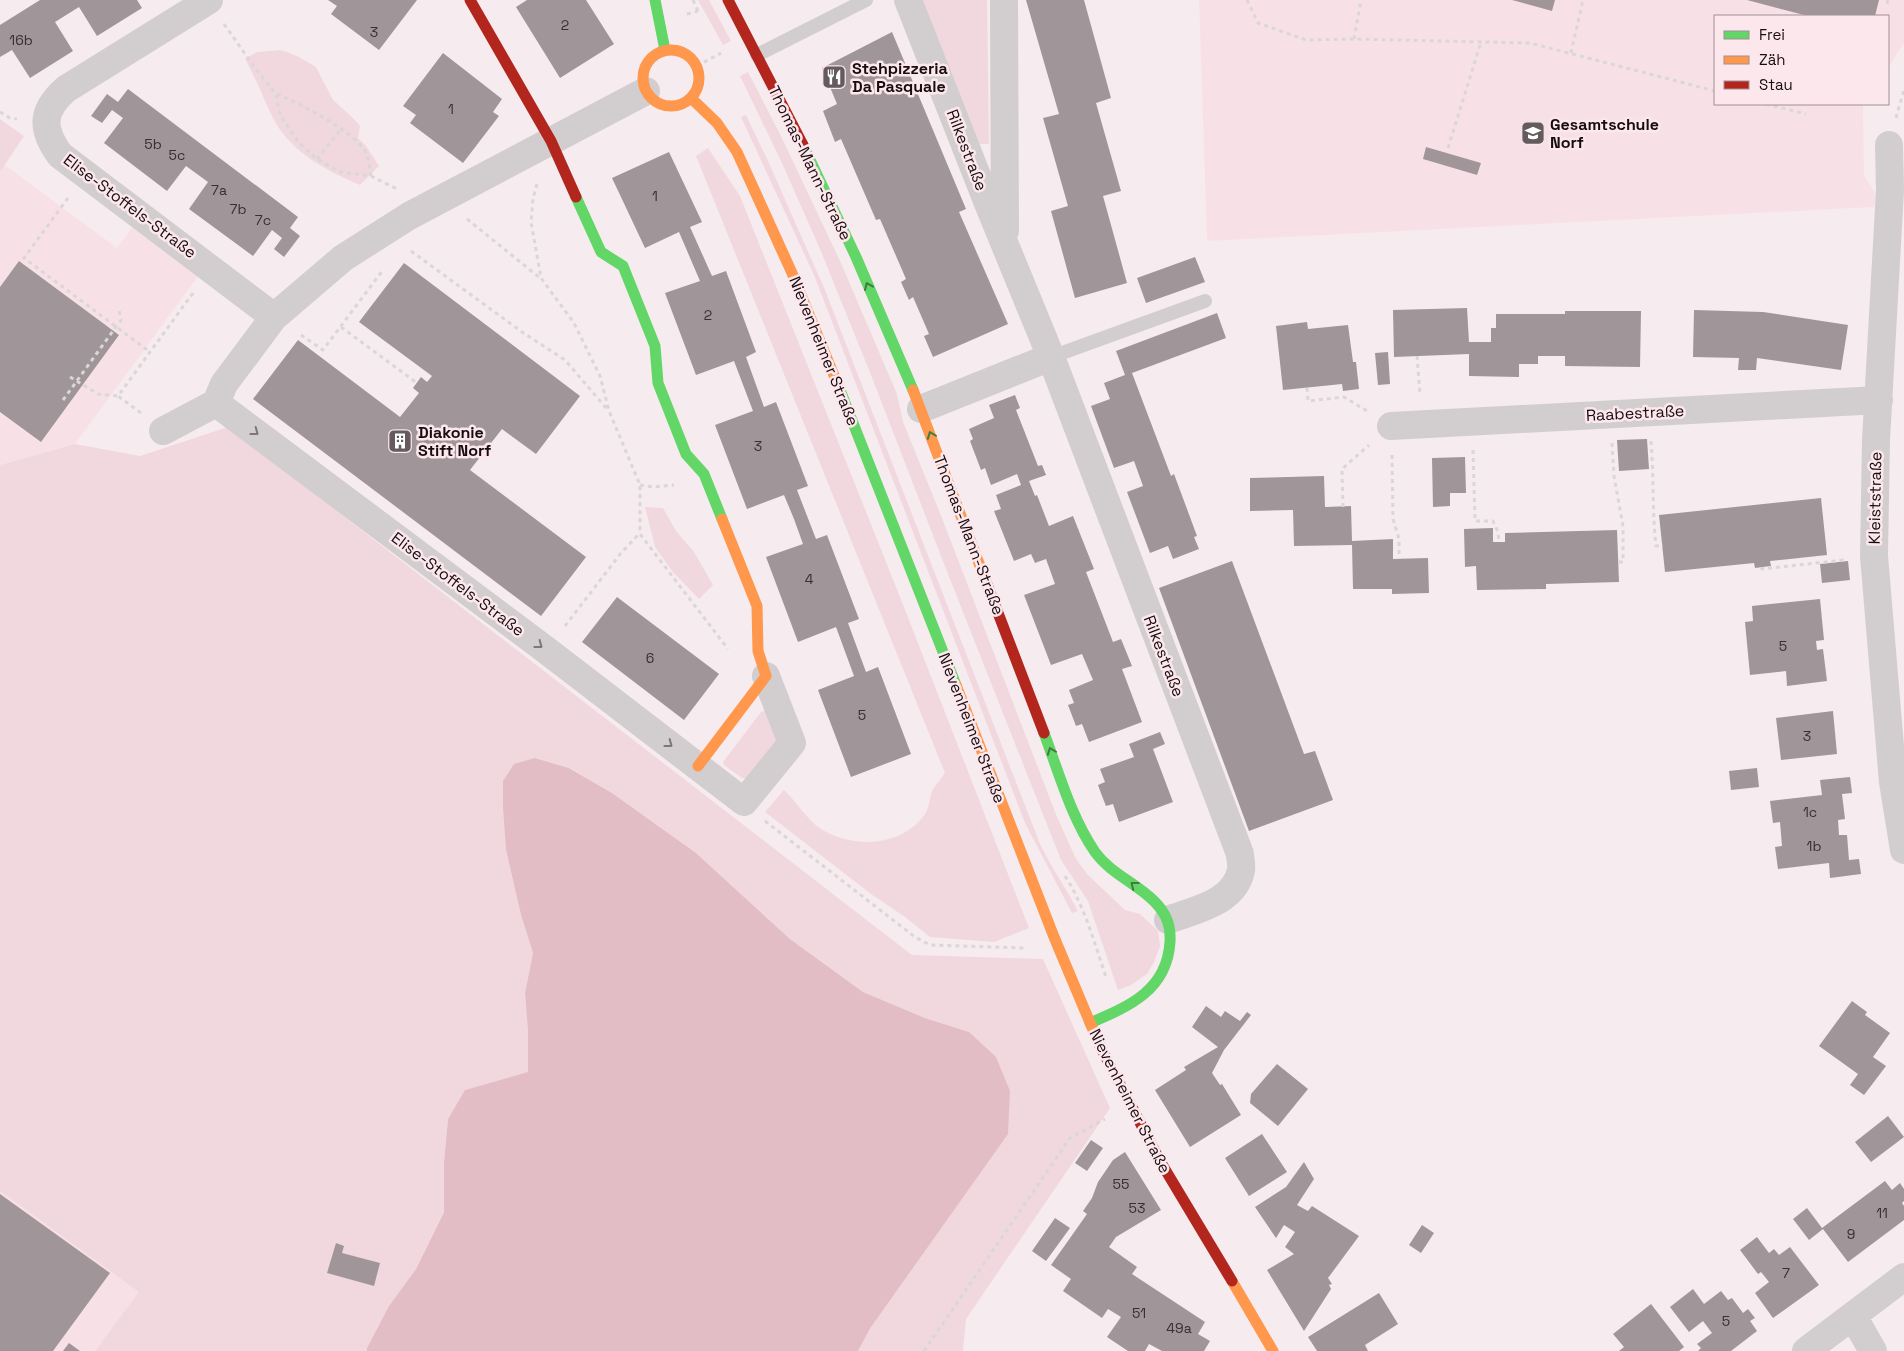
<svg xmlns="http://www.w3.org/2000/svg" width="1904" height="1351" font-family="'Space Grotesk',sans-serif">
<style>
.built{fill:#f8e1e6}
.green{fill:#f1d8de}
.water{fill:#e3bdc5}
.building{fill:#a09699}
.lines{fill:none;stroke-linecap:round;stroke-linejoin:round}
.path{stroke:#dad7d7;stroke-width:3;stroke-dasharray:4 4;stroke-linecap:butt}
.lane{stroke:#d2cecf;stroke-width:14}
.street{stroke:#d2cecf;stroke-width:28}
.fast{stroke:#63d668;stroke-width:11}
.slow{stroke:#ff974d;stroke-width:11}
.jam{stroke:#b3261e;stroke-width:11}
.oneway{stroke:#417b40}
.oneway2{stroke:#7e7779}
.labels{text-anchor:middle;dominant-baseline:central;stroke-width:5;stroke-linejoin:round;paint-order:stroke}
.number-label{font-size:14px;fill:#392e32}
.poi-label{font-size:16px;font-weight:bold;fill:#170c0f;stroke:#fbe7ec;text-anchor:start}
.street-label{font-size:16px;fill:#170c0f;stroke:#fbe7ec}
</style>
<rect width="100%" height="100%" fill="#f6ebee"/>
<path class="built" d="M1199,0H1904V43L1888,68V16H1715V104H1863L1864,176L1877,196L1874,207L1207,241Z
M5,165L117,248L137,221L202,271L75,444L0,465V172Z
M0,1191L140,1292L95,1351H0Z"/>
<path class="green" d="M698,0H709L731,41L723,45Z
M923,0H987L989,144H979Z
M281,50L297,56L316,67L333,100L353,118L360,126L358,138L366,146L379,166L360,185C327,171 290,152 273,118C263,98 256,78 245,59L257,52Z
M748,72L780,134L841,263L897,394L903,422L940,513L1057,817L1076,859L1087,874L1125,910L1140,914L1158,931L1160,946L1154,962L1147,974L1131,985L1118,990L1088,901L1061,860L946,569L871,375L820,249L781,161L740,76Z
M746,115L768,161L825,290L1040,844C1051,867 1066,888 1078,911L1072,913L1025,823L814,275L741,117Z
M0,119L24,136L0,172Z
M708,148L740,196L900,597L1029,928L994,942L930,937L905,917L871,894L765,812L784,790C797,802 807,820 821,829C853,849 902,847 925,814C930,807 929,797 933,789C936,784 941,779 945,773L696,156Z
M228,427L912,955L1043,959L1110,1108L966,1319L963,1351H858L871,1327L969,1032L925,1018L863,992L790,939L696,853L612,793L570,768L535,758L503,782L506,850L521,915L533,953L525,993L528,1032V1073L466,1090L448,1119L444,1162V1211L416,1269L389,1306L367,1348V1351H95L139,1292L0,1191V465L75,444L140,456Z
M645,507L663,508L676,531L694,552L713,585L699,599L672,571L655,547Z
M764,711L767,713L777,739V743L750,778H742L724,765L723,762L761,712Z"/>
<path class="water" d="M535,758L569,768L612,793L696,853L790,939L863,992L925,1018L969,1032L996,1057L1010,1091L1008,1134L871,1327L858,1351H367V1348L389,1306L416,1269L444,1212V1162L448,1119L465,1090L528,1072V1032L525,993L533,953L521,915L506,850L503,807V781L514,764Z"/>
<path class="building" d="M40,0H137L142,8L97,36L79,7L55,22L73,51L30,78L12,50L0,57V25Z
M328,0H417L379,50L331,14L337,6Z
M527,0H586L614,44L560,78L516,7Z
M1026,0H1084L1111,98L1096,103L1121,191L1103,196L1127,283L1075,298L1051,211L1068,206L1043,118L1059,114Z
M1512,0H1555L1552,11Z
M1747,0H1879L1875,16H1808Z
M892,32L966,209L959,212L1008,324L933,357L924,336L929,334L913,297L909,300L901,282L906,279L880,219L876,220L841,139L835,142L823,111L837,104L822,68Z
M443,53L502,99L493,112L499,116L463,163L410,123L416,115L403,106Z
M128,89L298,217L290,228L300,236L284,257L274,249L282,238L272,230L253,256L189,209L208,182L186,166L167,191L104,143L123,118L112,110L102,123L91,116L107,94L118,102Z
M1426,147L1481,163L1477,175L1423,159Z
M669,152L702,222L690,227L712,276L726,271L756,352L746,357L764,407L776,402L808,486L797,490L816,539L827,535L859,619L848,623L866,672L878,667L911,754L851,777L818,690L854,676L836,627L798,642L766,557L803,544L794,519L784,495L747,509L715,425L753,411L734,361L696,375L665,293L700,281L679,232L645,248L612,178Z
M1195,257L1205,282L1146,303L1137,278Z
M19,261L119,335L41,442L0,412V287Z
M404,263L580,396L536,454L502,429L470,470L586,557L541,616L253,399L298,340L400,417L419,393L413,388L421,377L427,382L432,376L359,322Z
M1467,308L1469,342H1491V328H1496V314H1565V311H1641L1640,367L1565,366V356H1538V364H1519V377L1469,376V354L1394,357L1393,310Z
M1694,310L1763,312L1848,325L1841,370L1757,358L1756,370H1738L1739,358L1693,357Z
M1217,313L1226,338L1132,373L1171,476L1174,474L1197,536L1194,537L1199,549L1173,559L1168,546L1150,553L1127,492L1143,486L1134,461L1114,468L1091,406L1110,399L1104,383L1125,375L1116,351Z
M1307,322L1308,329L1348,325L1353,362H1356L1359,389L1343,391L1342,384L1283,390L1276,326Z
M1388,352L1390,384L1378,385L1375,353Z
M1015,395L1020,408L1016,410L1038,466L1042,465L1046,475L1029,481L1035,496L1037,495L1049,526L1073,516L1094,569L1086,572L1113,642L1121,639L1132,666L1122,669L1142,722L1089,742L1082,724L1076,726L1068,705L1074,703L1069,690L1093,680L1082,654L1051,665L1024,595L1055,584L1046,559L1035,563L1031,554L1014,561L994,511L1001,509L996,495L1021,485L1017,474L991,485L985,468L981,470L970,441L973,439L969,429L994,418L989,405Z
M1647,439L1649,469L1619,471L1617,440Z
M1465,457L1466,493H1450V506L1433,507L1432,458Z
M1324,476L1325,507L1351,506L1352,541L1393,539V559L1428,558L1429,593L1392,594V589H1353L1352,545L1294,546L1293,510L1250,511V478Z
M1821,498L1827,555L1770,561L1771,566L1755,568L1754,563L1665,572L1659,515Z
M1493,528V542H1505V533L1617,530L1619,582L1546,584V589L1477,590L1476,566L1465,567L1464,529Z
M1232,561L1304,754L1315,751L1333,800L1249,831L1159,588Z
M1848,561L1850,580L1822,583L1820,564Z
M617,597L719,674L684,720L582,642Z
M1820,599L1824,640L1816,641L1817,650L1823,649L1827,681L1787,686L1786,671L1750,675L1745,622L1753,621L1752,606Z
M1833,711L1837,754L1781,760L1776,718Z
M1160,732L1165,744L1153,749L1173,802L1119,822L1113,804L1106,806L1102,796L1098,785L1105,782L1100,769L1134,757L1129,744Z
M1757,768L1759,787L1731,790L1729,771Z
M1850,777L1852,793L1842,794L1845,819L1838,820L1839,835H1847L1849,860L1859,859L1861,874L1830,878L1829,863L1778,869L1775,847L1782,846L1780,822L1773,823L1770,801L1822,795L1820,780Z
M1852,1001L1867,1012L1865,1015L1890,1033L1873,1057L1886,1066L1864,1095L1850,1085L1858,1074L1819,1046Z
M1206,1006L1221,1017L1225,1011L1240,1021L1247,1012L1251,1015L1224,1050L1212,1073L1220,1085L1222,1084L1241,1115L1190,1147L1155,1090L1186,1070L1184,1067L1218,1047L1192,1027Z
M1277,1064L1308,1089L1278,1126L1250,1103L1251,1094Z
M1888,1116L1904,1137L1871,1162L1855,1142Z
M1262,1134L1287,1172L1249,1196L1225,1158Z
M1091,1140L1103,1148L1087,1171L1075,1163Z
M1125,1152L1161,1210L1116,1237L1109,1247L1137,1267L1132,1274L1205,1322L1198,1334L1210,1341L1204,1351H1162L1149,1344L1145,1351H1128L1107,1337L1121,1317L1108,1309L1102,1318L1063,1291L1071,1279L1051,1265L1087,1214L1083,1211L1092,1198L1098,1182L1113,1160Z
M1304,1162L1314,1179L1297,1205L1308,1211L1312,1206L1359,1236L1328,1278L1332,1284L1329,1285L1331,1289L1304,1331L1267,1270L1294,1254L1285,1247L1295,1232L1284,1225L1276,1238L1255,1207L1286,1187Z
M1885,1181L1892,1190L1900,1183L1904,1189V1201L1902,1203L1904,1206V1220L1848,1262L1823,1229L1809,1240L1793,1219L1807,1208L1822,1228Z
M0,1194L110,1273L53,1351H0Z
M1055,1218L1070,1228L1046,1261L1032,1251Z
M1422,1225L1434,1233L1421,1253L1409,1245Z
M1757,1237L1769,1253L1774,1249L1779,1255L1790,1247L1819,1285L1773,1318L1755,1293L1769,1282L1761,1272L1758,1274L1740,1250Z
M336,1243L344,1246L342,1253L380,1263L374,1286L327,1273Z
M1693,1289L1704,1304L1721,1291L1728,1300L1732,1298L1743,1313L1748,1309L1755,1318L1750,1321L1757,1331L1731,1351H1698L1701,1348L1697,1344L1712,1333L1703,1321L1689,1332L1670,1307Z
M1379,1293L1398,1324L1365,1345L1368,1351H1317L1308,1337Z
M1651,1304L1684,1347L1679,1351H1619L1624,1347L1613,1334Z
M69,1343L80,1351H63Z"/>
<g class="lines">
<path class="path" d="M693,0L698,11
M1247,0L1258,23L1306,40L1354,39L1530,43L1715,91
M1887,4L1888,0
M687,14L698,11
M224,24L255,68L276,94L280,115L299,143L317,159L340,172L371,176L397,189
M1354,39L1361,0
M1571,53L1583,0
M697,66L721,53
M277,94C298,102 357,133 366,153C369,160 370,169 371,176
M1766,104L1806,114
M0,112L10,118L17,119
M1896,118L1904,90
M1448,148L1481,42
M317,159L341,129
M537,184L533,199L531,222L541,278L574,323L600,376L609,411L640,485V534L728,649
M68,198L24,258L150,352
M467,219L540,278
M411,251L522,332L565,360L607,409
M341,327L417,383
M301,335L323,350L383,270
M1417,356L1420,395
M70,377L98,394L118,396
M1307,388L1308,401L1344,397L1367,411
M63,400L121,320L119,309
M141,413L118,396L193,293
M1651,441C1654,476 1652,511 1656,546L1663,545
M1612,443L1614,476L1623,526V562H1618
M1473,450L1475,521H1493L1498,532L1499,542
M1392,455L1393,519L1399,539V558
M640,485L653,487L674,485
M1343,507L1342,469L1369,445
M1762,567V569L1844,560
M565,626L621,553L639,534
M765,821L915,937L930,945L1023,948L1027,947
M1065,876C1085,907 1094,942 1106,977
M924,1351L1070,1138L1105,1119"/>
<path class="lane" d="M757,55L866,0
M1051,357L1205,301"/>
<path class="street" d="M209,0L66,89C41,111 41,129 60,155L274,317
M908,0L987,201L1051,357L921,409
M1004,0L1005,231
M1889,145L1890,190L1876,440L1874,556L1893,782L1904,850
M1051,357L1240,854C1240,859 1242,865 1241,870C1235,903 1194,910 1168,920
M216,403L546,650L744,802L792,743L766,676
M1391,426L1879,400
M163,431L216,403L224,384L274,317L343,258L409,216L646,91
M1853,1316L1873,1351
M1806,1351L1904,1277"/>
<path class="fast" d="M655,0L665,50
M803,145L856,257L913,390
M576,197L601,252L623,266L655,346L658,383L686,454L704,474L722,519
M840,390L956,685
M1044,733C1059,773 1071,817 1095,852C1110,873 1136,883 1154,901C1166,913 1171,925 1170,942C1167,990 1130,1006 1090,1023"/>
<path class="slow" d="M643 78a28 28 0 1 1 56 0a28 28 0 1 1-56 0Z
M691,98L717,123L737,152L792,273L840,390
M913,390L985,579
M956,685L1054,937L1099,1044
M698,766L766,676L758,651L757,606L722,519
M1232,1281L1273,1351"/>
<path class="jam" d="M470,0L551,141L576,197
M728,0L803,145
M985,579L1044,733
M1099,1044L1160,1161L1232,1281"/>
</g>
<defs><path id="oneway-chevron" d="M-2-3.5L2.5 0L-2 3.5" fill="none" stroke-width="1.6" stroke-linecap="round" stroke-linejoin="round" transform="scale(1.25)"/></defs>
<g class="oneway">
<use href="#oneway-chevron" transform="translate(868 286) rotate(-113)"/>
<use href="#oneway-chevron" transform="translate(931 435) rotate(-111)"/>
<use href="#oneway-chevron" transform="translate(1051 751) rotate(-111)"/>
<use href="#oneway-chevron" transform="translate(1134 885) rotate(-142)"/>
</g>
<g class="oneway2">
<use href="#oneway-chevron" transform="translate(255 432) rotate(37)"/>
<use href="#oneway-chevron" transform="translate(539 645) rotate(37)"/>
<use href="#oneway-chevron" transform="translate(669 744) rotate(37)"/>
</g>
<defs>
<g id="restaurant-square" transform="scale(1.25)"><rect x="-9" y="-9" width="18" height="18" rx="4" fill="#655a5d" stroke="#fbe7ec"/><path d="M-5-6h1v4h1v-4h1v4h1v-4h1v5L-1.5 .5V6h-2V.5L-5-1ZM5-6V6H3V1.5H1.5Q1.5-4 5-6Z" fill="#fff"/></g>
<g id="school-square" transform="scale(1.25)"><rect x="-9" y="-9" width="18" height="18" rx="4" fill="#655a5d" stroke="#fbe7ec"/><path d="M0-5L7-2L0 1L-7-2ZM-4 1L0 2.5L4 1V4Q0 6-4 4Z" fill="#fff"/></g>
<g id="building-square" transform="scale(1.25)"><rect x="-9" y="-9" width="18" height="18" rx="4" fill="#655a5d" stroke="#fbe7ec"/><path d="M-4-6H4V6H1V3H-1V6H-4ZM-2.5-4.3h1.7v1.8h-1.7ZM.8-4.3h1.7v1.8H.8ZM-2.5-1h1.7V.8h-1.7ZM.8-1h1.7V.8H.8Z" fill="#fff"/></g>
</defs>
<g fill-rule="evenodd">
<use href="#restaurant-square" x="834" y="77"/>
<use href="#school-square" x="1533" y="133"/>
<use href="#building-square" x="400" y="441"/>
</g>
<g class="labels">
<g class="number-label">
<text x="565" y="25">2</text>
<text x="374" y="32">3</text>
<text x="21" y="40">16b</text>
<text x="451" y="109">1</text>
<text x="153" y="144">5b</text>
<text x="177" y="155">5c</text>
<text x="219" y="190">7a</text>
<text x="655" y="196">1</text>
<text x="238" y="209">7b</text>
<text x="263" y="220">7c</text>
<text x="708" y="315">2</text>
<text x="758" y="446">3</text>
<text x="809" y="579">4</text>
<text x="1783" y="646">5</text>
<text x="650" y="658">6</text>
<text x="862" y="715">5</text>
<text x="1807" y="736">3</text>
<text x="1810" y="812">1c</text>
<text x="1814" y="846">1b</text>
<text x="1121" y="1184">55</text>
<text x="1137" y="1208">53</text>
<text x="1882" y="1213">11</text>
<text x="1851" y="1234">9</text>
<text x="1786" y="1273">7</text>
<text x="1139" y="1313">51</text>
<text x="1726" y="1321">5</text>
<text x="1179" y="1328">49a</text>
</g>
<g class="poi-label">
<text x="852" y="68">Stehpizzeria<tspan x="852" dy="18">Da Pasquale</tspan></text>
<text x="1550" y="124">Gesamtschule<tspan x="1550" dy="18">Norf</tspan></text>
<text x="418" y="432">Diakonie<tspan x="418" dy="18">Stift Norf</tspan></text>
</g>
<g class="street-label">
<text transform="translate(967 150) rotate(69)">Rilkestraße</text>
<text transform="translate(810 163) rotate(64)">Thomas-Mann-Straße</text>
<text transform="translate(130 206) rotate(37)">Elise-Stoffels-Straße</text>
<text transform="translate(824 351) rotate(68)">Nievenheimer Straße</text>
<text transform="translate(1635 413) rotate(-3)">Raabestraße</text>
<text transform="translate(1875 498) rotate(-89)">Kleiststraße</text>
<text transform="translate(969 535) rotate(69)">Thomas-Mann-Straße</text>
<text transform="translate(458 584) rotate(37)">Elise-Stoffels-Straße</text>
<text transform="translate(1164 656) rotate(69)">Rilkestraße</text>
<text transform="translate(972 728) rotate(69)">Nievenheimer Straße</text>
<text transform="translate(1130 1101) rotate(63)">Nievenheimer Straße</text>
</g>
</g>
<rect x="1714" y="15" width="175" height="90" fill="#fbe7ec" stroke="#a08f94"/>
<rect x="1724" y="31" width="25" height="8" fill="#63d668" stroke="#a08f94"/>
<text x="1759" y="40" font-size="15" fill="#170c0f">Frei</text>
<rect x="1724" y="56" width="25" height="8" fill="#ff974d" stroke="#a08f94"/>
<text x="1759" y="65" font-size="15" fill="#170c0f">Zäh</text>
<rect x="1724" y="81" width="25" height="8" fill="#b3261e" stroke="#a08f94"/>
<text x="1759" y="90" font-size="15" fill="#170c0f">Stau</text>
</svg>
